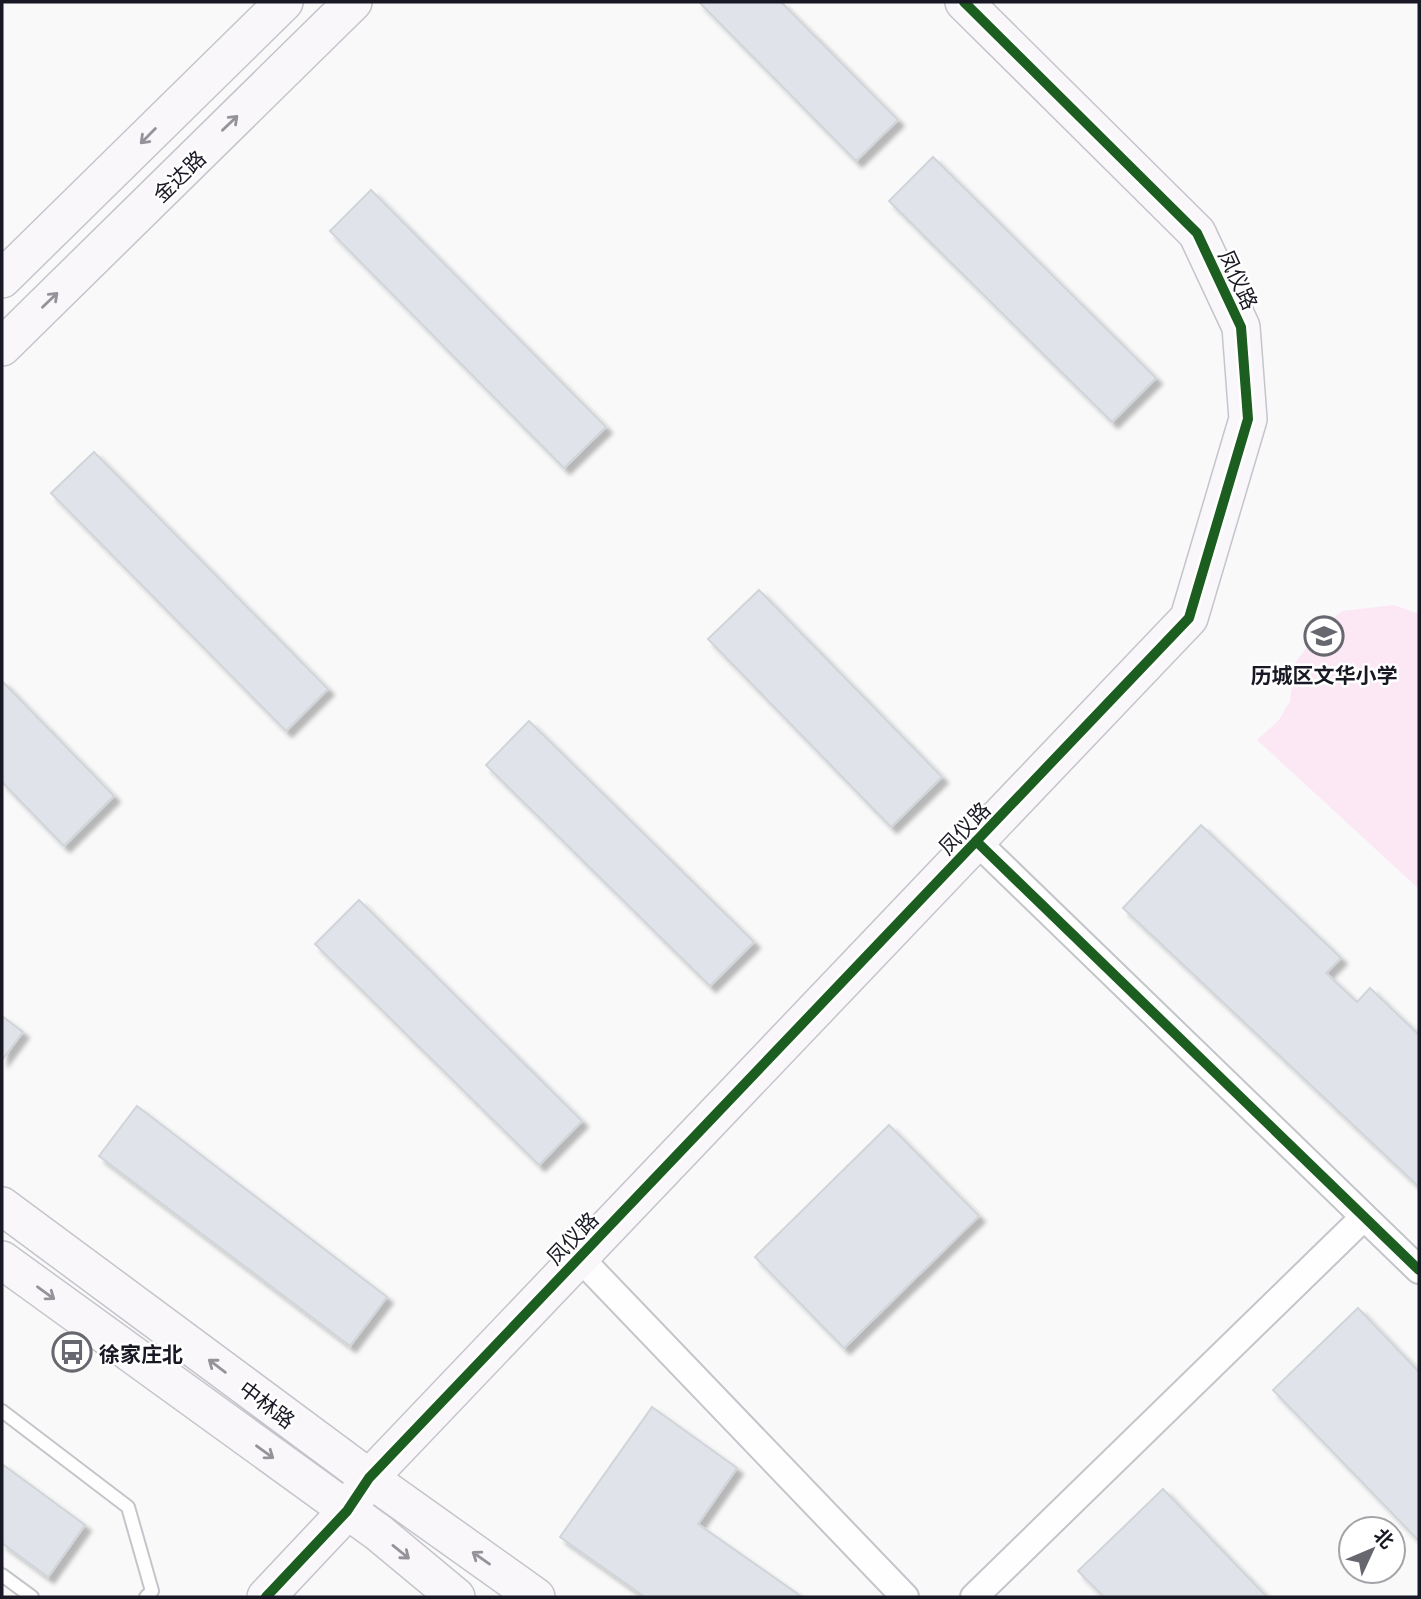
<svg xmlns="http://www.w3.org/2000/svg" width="1421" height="1599" font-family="Literata,'Noto Sans SC',serif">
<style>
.green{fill:#fbe8f4}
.building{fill:#e0e4ea;stroke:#d0d5da;stroke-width:2;filter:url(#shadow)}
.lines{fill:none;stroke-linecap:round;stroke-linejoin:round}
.lane-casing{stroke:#c4c5cb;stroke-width:16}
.street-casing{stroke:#c4c5cb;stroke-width:30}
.secondary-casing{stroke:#c4c5cb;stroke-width:40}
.lane{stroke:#fefefe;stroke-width:12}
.street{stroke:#fefefe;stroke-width:26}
.secondary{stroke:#f9f7fa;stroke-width:37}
.cycleway-casing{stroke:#fff;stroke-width:15}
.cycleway{stroke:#1b5e20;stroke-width:10}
.oneway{stroke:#94939a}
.labels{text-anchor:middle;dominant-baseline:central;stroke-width:5;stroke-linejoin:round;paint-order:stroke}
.street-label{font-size:21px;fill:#191925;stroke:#fff}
.poi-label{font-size:21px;font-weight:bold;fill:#191925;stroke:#fff}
</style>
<defs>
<filter id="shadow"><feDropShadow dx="6" dy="6" stdDeviation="2" flood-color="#0004"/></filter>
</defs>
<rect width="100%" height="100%" fill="#f9f9f9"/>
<path class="green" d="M1394,605L1419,614V889L1257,740L1279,720L1290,701L1295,663L1321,628L1342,611Z"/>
<path class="building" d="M699,2H781L898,120L856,161Z
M933,157L1156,378L1112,422L889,201Z
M371,190L606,427L564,468L330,231Z
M94,452L328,689L286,731L51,493Z
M759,590L942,777L891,827L708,639Z
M2,681L114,796L64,846L2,782Z
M529,721L754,942L710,986L486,765Z
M1201,825L1341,958L1326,973L1357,1002L1370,988L1419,1035V1187L1123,908Z
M359,900L582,1121L539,1165L315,944Z
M2,1016L23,1032L2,1060Z
M137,1106L387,1297L350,1346L99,1156Z
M889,1125L979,1216L844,1348L755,1257Z
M1358,1308L1419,1372V1541L1273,1390Z
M652,1407L737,1468L698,1524L802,1597H645L560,1537Z
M2,1464L85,1525L48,1577L2,1543Z
M1163,1489L1267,1597H1104L1078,1571Z"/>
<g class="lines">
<g class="lane-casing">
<path id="lane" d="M2,1411L128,1507L152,1591L146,1597
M2,1575L32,1597"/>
</g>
<g class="street-casing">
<path id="street" d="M976,841L1419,1270
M579,1257L905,1597
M974,1597L1364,1217"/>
</g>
<g class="secondary-casing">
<path id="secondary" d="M2,279L284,2
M2,347L353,2
M2,1206L369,1478L536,1597
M2,1260L379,1533L456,1597
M266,1597L347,1511L369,1478L1189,618L1248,419L1241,327L1197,233L964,2"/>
</g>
<use href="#lane" class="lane"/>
<use href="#street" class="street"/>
<use href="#secondary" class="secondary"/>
<g class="cycleway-casing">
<path id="cycleway" d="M976,841L1419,1270
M266,1597L347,1511L369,1478L1189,618L1248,419L1241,327L1197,233L964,2"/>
</g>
<use href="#cycleway" class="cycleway"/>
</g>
<defs><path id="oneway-shaft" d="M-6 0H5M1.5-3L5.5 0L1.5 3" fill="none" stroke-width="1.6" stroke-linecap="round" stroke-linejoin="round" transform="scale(1.75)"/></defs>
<g class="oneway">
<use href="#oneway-shaft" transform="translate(230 123) rotate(-44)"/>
<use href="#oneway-shaft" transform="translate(148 136) rotate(135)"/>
<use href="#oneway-shaft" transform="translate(50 300) rotate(-44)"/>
<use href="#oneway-shaft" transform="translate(46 1293) rotate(36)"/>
<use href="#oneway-shaft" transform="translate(217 1366) rotate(-143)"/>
<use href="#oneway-shaft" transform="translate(265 1452) rotate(36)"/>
<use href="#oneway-shaft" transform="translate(401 1552) rotate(39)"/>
<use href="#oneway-shaft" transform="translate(481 1558) rotate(-145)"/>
</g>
<defs>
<g id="school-ring" transform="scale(2.0125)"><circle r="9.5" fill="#fff" stroke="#67676f" stroke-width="1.5"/><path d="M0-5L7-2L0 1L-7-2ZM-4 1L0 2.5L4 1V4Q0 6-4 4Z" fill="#67676f"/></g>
<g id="bus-ring" transform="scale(2.0125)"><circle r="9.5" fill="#fff" stroke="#67676f" stroke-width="1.5"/><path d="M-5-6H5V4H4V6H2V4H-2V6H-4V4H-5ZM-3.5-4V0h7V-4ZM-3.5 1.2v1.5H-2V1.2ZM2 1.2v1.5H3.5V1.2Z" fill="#67676f"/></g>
</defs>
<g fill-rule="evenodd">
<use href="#school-ring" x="1324" y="636"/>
<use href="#bus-ring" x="72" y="1352"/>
</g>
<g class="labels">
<g class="street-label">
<text transform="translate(178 175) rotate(-44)">金达路</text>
<text transform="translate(1240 279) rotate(65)">凤仪路</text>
<text transform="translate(963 827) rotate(-46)">凤仪路</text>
<text transform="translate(571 1237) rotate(-46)">凤仪路</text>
<text transform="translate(268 1403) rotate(37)">中林路</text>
</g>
<g class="poi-label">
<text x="1324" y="673">历城区文华小学</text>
<text x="99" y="1352" text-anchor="start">徐家庄北</text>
</g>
</g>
<rect width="1421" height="1599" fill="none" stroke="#191925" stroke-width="7"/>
<g transform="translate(1372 1550) rotate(46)"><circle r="33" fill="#ffffff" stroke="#a3a3a8" stroke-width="2"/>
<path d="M0-5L12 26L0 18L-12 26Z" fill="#67676f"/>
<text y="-10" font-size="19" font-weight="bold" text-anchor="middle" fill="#191925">北</text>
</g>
</svg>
